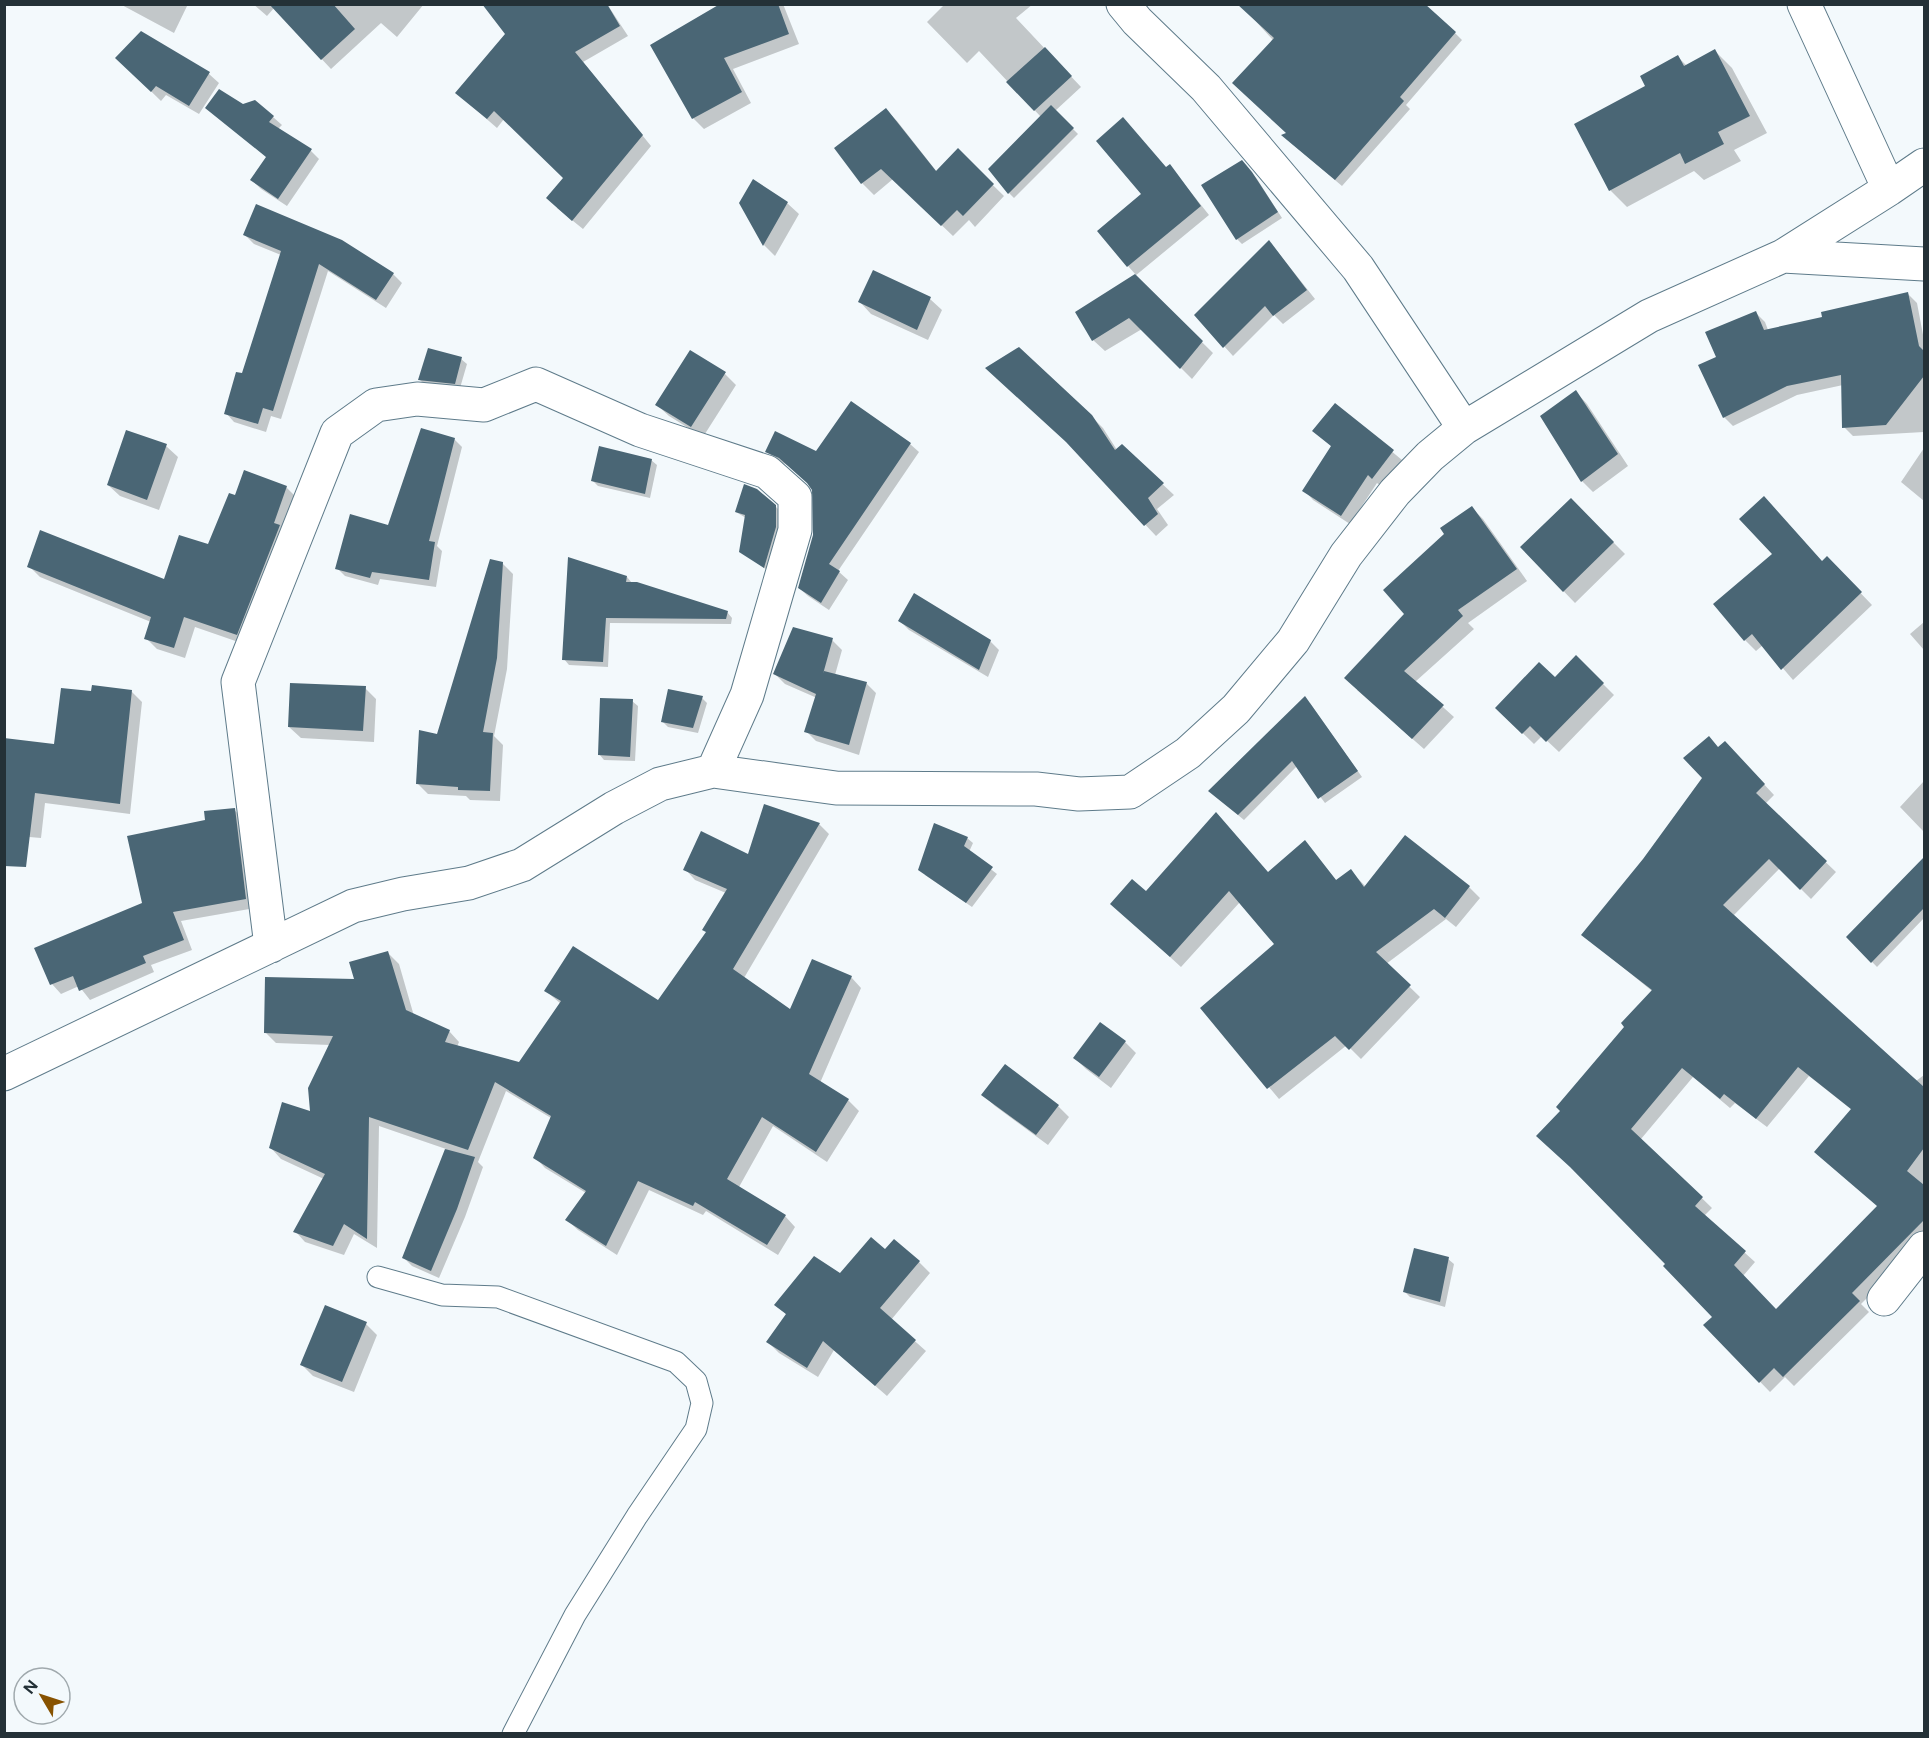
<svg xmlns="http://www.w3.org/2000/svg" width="1929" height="1738" font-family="Figtree,sans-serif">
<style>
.shadow{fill:#0003;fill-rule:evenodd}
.building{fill:#4a6675;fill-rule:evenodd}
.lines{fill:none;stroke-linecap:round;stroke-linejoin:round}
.service-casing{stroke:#5e7b8a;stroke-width:23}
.minor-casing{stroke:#5e7b8a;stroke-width:35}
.service{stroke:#fff;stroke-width:21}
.minor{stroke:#fff;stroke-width:33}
</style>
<rect width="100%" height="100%" fill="#f3f9fc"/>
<path class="shadow" d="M120,4H188L174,33Z
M253,4H424L397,37L381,23L331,69L274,8L267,16Z
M607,4L628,36L583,62L651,146L583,229L557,208L565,178L504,119L497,128L467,102Z
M723,4H783L799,44L733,69L751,103L704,129L693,118Z
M945,4H1033L1016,18L1081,87L1055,111L1078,134L1014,198L1009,193L1041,117L979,51L967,63L927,22Z
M1240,4L1455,33L1462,40L1406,105L1410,109L1342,186L1290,142L1273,40Z
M141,33L209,74L219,83L199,114L166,95L161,101L117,58Z
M1715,51L1732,68L1767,133L1734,150L1741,161L1704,180L1694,171L1627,207L1610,190L1647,87L1678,57L1687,66Z
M243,106L273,117L282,125L278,129L311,151L319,159L287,206L261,189L252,180L267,158Z
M886,110L897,121L937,172L958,151L1004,196L975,227L969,220L953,236L893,179L874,195L862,183L836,148Z
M1170,166L1209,215L1135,276L1213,353L1192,379L1142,329L1105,351L1093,340L1077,312L1136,275L1128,266L1143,194Z
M1247,167L1257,179L1282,218L1242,244L1237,239Z
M741,203H787L799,214L775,256L764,245Z
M245,235L393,274L402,283L386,308L328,271L281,419L271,416L266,432L234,422L226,413L243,375L281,255L254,244Z
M1277,251L1315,299L1283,324L1274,315L1233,356L1196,315Z
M874,272L930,299L942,310L928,340L871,314L860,302Z
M1908,294L1917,303L1924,340V432L1853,436L1844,427L1843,385L1797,395L1733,426L1724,417L1700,366L1718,357L1756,313L1765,322L1768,330L1824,318Z
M461,359L467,364L460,388L425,385L420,380Z
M725,374L736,385L703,437L669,416L657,405Z
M1576,392L1587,404L1628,466L1593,492L1582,481Z
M852,403L910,444L919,452L838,571L848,580L829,610L808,596L799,588L815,535L813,488L790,466L776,460L767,451L816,453Z
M1336,405L1402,460L1382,487L1377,483L1350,524L1313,500L1304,490L1332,447L1314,431Z
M1091,416L1103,428L1117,450L1122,446L1174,495L1157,509L1168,525L1156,536L1073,448Z
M454,439L462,447L437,546L442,551L436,587L380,579L378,585L345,576L337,568L389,526Z
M166,446L178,457L159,510L120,496L108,485Z
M1924,448V501L1901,482Z
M651,460L657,465L650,498L598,486L592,480Z
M286,487L297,498L247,645L195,627L185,658L157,649L146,638L151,622L40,577L29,566L165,581L209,546L236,497Z
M1571,500L1625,554L1575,603L1522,548Z
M775,506L781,512V533L770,572L741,552L746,518L736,512Z
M1472,508L1483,519L1527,581L1468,623L1474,629L1415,682L1454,717L1424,749L1357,690L1406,614L1446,535Z
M1827,558L1872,605L1793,680L1763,645L1756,651L1745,640Z
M502,563L513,574L507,669L494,736L503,745L500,801L470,800L466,796L428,794L418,784L438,736Z
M627,577L632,583L727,612L732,618L731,624L610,623L608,667L569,665L564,659Z
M900,621L990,641L999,650L988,677L909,630Z
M1924,622V650L1910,634Z
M832,640L842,650L835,675L866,683L876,693L859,755L816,741L806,731L817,698L785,684L774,673Z
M1576,657L1614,695L1559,752L1542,736L1534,744L1497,708L1555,679Z
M365,688L376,699L374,742L301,738L289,727Z
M93,692H132L142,702L130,814L45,803L41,838L6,835L55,746Z
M702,698L707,703L698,733L668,727L662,721Z
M632,701L638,706L635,761L604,760L599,754Z
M1310,703L1362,777L1325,803L1297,766L1244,820L1215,796Z
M1719,748L1735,753L1774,795L1765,804L1836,872L1811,899L1780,868L1733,916L1916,1081L1924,1075V1243L1921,1244L1861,1304L1869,1312L1794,1386L1785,1377L1770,1392L1705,1325L1714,1317L1667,1264L1561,1111L1652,991L1583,935L1644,860L1704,778ZM1809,1076L1852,1110L1879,1207L1776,1311L1743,1276L1755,1262L1704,1216L1712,1208L1641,1139L1693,1077L1730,1108L1735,1103L1767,1127Z
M1924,781V832L1900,807Z
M234,810L244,819L255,908L181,921L192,950L151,965L154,972L90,1000L79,986L61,994L52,984L36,949L144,904L206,821Z
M819,824L829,834L744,978L790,1011L851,977L861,988L820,1083L848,1100L859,1111L827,1162L773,1126L739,1187L785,1216L795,1227L778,1255L706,1211L703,1215L649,1190L617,1255L578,1230L567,1220L586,1193L545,1168L535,1157L551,1118L506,1091L478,1162L483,1167L465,1217L439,1278L412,1266L404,1258L446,1149L379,1126L377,1248L354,1234L344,1255L305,1242L295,1231L324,1179L281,1159L271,1148L311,1113L330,1045L276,1043L266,1033L356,980L388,953L399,964L414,1016L449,1031L459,1042L457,1047L519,1063L561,1004L546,991L659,1002L707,933L726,893L695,880L685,869L749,856Z
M1405,837L1469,887L1480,898L1456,927L1446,919L1386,964L1420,997L1361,1059L1347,1045L1279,1099L1202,1008L1276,944L1240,902L1181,967L1123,914L1146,893L1269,874L1305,842L1337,881L1351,871L1366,887Z
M967,838L973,843L969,852L997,874L972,907L925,875Z
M1909,874L1924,890V918L1877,967L1848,937Z
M1125,1042L1136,1053L1111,1088L1086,1069L1075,1058Z
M983,1095L1058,1106L1069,1117L1048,1145L995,1106Z
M885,1251L919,1262L930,1273L891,1320L926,1351L887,1396L834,1350L818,1377L779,1353L768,1342L787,1315L776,1305L840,1275Z
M1448,1259L1454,1264L1445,1307L1410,1297L1405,1292Z
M366,1324L377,1335L354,1392L313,1376L302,1365Z"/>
<path class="building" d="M269,4H333L355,29L321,60Z
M482,4H607L620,26L575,52L643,135L572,221L546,198L563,178L494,111L487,119L455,93L505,34Z
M720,4H778L789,34L724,58L742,92L692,119L650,45Z
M1237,4H1425L1456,32L1400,97L1404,101L1335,180L1281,135L1286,133L1232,83L1274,38Z
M141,31L210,72L189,106L156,86L151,92L115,58Z
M1045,47L1072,76L1034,111L1006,82Z
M1715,49L1750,116L1718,132L1724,144L1685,164L1680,153L1609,191L1574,124L1645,86L1640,76L1678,55L1684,66Z
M219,89L243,104L255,100L274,116L269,122L312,149L278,199L250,180L266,157L205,108Z
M1051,105L1074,128L1008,194L988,169Z
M886,108L936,171L958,148L994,184L963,216L957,210L941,226L881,169L861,184L834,148Z
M1123,117L1166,167L1170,164L1201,206L1127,267L1097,231L1141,194L1096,141Z
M1242,160L1252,172L1278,212L1236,240L1201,185Z
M753,179L788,202L763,246L739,203Z
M256,204L342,240L394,273L376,300L319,264L273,411L263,408L258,424L224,414L236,372L242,373L281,251L243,235Z
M1269,240L1307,290L1273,316L1265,306L1223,348L1194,315Z
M873,270L931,297L917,330L858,302Z
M1135,274L1203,341L1180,369L1129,318L1092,341L1075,312Z
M1908,292L1919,346L1924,351V376L1886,425L1842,428L1841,375L1787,386L1723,418L1698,365L1716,357L1705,332L1756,311L1764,330L1822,317L1821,312Z
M1019,347L1092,415L1115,450L1122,444L1164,483L1148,498L1158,514L1144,526L1066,442L985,368Z
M428,348L462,357L455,384L418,380Z
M690,350L726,372L691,427L655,405Z
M1576,390L1618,454L1581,482L1540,416Z
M851,401L911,443L829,564L840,571L821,603L798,588L813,535L812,490L807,483L779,458L765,452L775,431L816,451Z
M1335,403L1394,450L1372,479L1368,475L1341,516L1302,491L1331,446L1312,431Z
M421,428L455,438L429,541L435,542L429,580L372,572L370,578L335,569L350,514L388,525Z
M126,430L167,444L147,500L107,485Z
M599,446L652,459L645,494L591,481Z
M244,470L287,486L274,523L280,525L237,635L184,617L174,648L144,639L151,617L27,567L40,530L164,579L179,535L208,544L229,493L235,495Z
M744,484L757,489L776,505V527L764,568L739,552L745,515L735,512Z
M1764,496L1822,561L1827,556L1862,592L1781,670L1752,634L1744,641L1713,604L1772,554L1739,519Z
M1571,498L1614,542L1563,592L1520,547Z
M1472,506L1517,569L1458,610L1463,616L1404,671L1444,705L1412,739L1344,678L1404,614L1383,590L1444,534L1440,528Z
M568,557L627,576L626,582H637L728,611L726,619L606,618L603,662L562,660Z
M490,559L503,562L497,658L483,732L493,733L490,791L458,790V787L416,784L419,730L437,734Z
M914,593L991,640L979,670L898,621Z
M793,627L833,638L823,674L824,671L867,682L849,745L804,732L816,694L773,674Z
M1576,655L1604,683L1546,742L1530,726L1522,734L1495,708L1539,662L1555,677Z
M290,683L366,686L363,731L288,727Z
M92,685L132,690L120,804L35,793L26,867L4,866V738L54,744L61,688L91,691Z
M668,689L703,696L693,728L661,722Z
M1305,696L1358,771L1318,799L1292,761L1238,815L1208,791Z
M600,698L633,699L630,757L598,755Z
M1709,736L1718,747L1725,741L1765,784L1756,793L1827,861L1800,890L1769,859L1723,905L1924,1087V1148L1907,1171L1924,1185V1220L1852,1293L1860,1301L1783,1377L1774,1368L1759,1383L1703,1325L1712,1317L1663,1266L1665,1264L1570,1167L1536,1136L1560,1111L1556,1107L1624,1027L1621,1023L1652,990L1581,935L1643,859L1702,778L1683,758ZM1798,1067L1851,1109L1814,1152L1877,1206L1776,1309L1734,1265L1746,1251L1695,1206L1703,1197L1631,1129L1682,1068L1720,1099L1724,1094L1756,1119Z
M764,804L820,823L733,969L790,1009L812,959L852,976L809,1074L849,1099L816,1152L762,1117L727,1179L786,1215L767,1245L695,1202L693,1206L638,1181L606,1246L565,1220L586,1191L533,1158L551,1116L495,1082L468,1150L369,1117L367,1239L344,1224L333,1246L293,1232L325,1174L269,1148L282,1102L310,1111L308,1088L333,1036L264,1033L265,977L354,979L349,962L388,951L406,1010L450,1030L445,1042L519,1062L561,1001L544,991L573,946L658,1000L706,932L702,930L727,889L683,870L701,831L748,854Z
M235,808L246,899L173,912L184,940L143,956L146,963L79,991L73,976L50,985L34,948L142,903L127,836L205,820L204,811Z
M1216,812L1268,872L1305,840L1336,880L1351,869L1364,887L1405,835L1470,886L1445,918L1434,909L1376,952L1411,985L1349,1050L1335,1036L1267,1089L1200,1008L1274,944L1229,891L1170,957L1110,904L1132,879L1146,891Z
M934,823L968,837L964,846L993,867L966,903L918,870Z
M1924,857V908L1871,963L1846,937Z
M1100,1022L1126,1041L1099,1077L1073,1058Z
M1005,1064L1059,1105L1036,1135L981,1095Z
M445,1149L475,1157L457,1209L431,1271L402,1258Z
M871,1237L885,1249L894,1239L920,1261L880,1308L916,1340L875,1386L823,1341L807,1368L766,1342L786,1314L774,1305L814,1256L840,1273Z
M1414,1248L1449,1257L1440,1302L1403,1292Z
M325,1305L367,1322L342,1382L300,1365Z"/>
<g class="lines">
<g class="service-casing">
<path id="service" d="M378,1277L442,1295L498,1297L676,1362L696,1381L702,1403L696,1429L637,1516L575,1615L513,1734"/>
</g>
<g class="minor-casing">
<path id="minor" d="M1123,4L1137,21L1206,88L1358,268L1464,428
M1804,4L1889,189
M1783,256L1924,264
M271,946L238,682L337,433L376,405L417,399L484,405L536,384L640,430L767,472L795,497V530L747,695L713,771
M4,1074L353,906L403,894L469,883L522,865L614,808L660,784L713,771L836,788L1036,789L1079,794L1130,792L1188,753L1236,709L1293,641L1346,555L1395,492L1430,456L1464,428L1649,316L1783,256L1889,189L1924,165
M1884,1299L1924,1248"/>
</g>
<use href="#service" class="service"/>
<use href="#minor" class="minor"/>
</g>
<rect width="1929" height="1738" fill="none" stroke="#243137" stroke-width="12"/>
<g transform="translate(42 1696) rotate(309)"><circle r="28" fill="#f3f9fc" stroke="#a0a9ad" stroke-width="1.5"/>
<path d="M0-4.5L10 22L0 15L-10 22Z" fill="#875200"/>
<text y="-9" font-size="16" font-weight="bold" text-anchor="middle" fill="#243137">N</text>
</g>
</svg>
